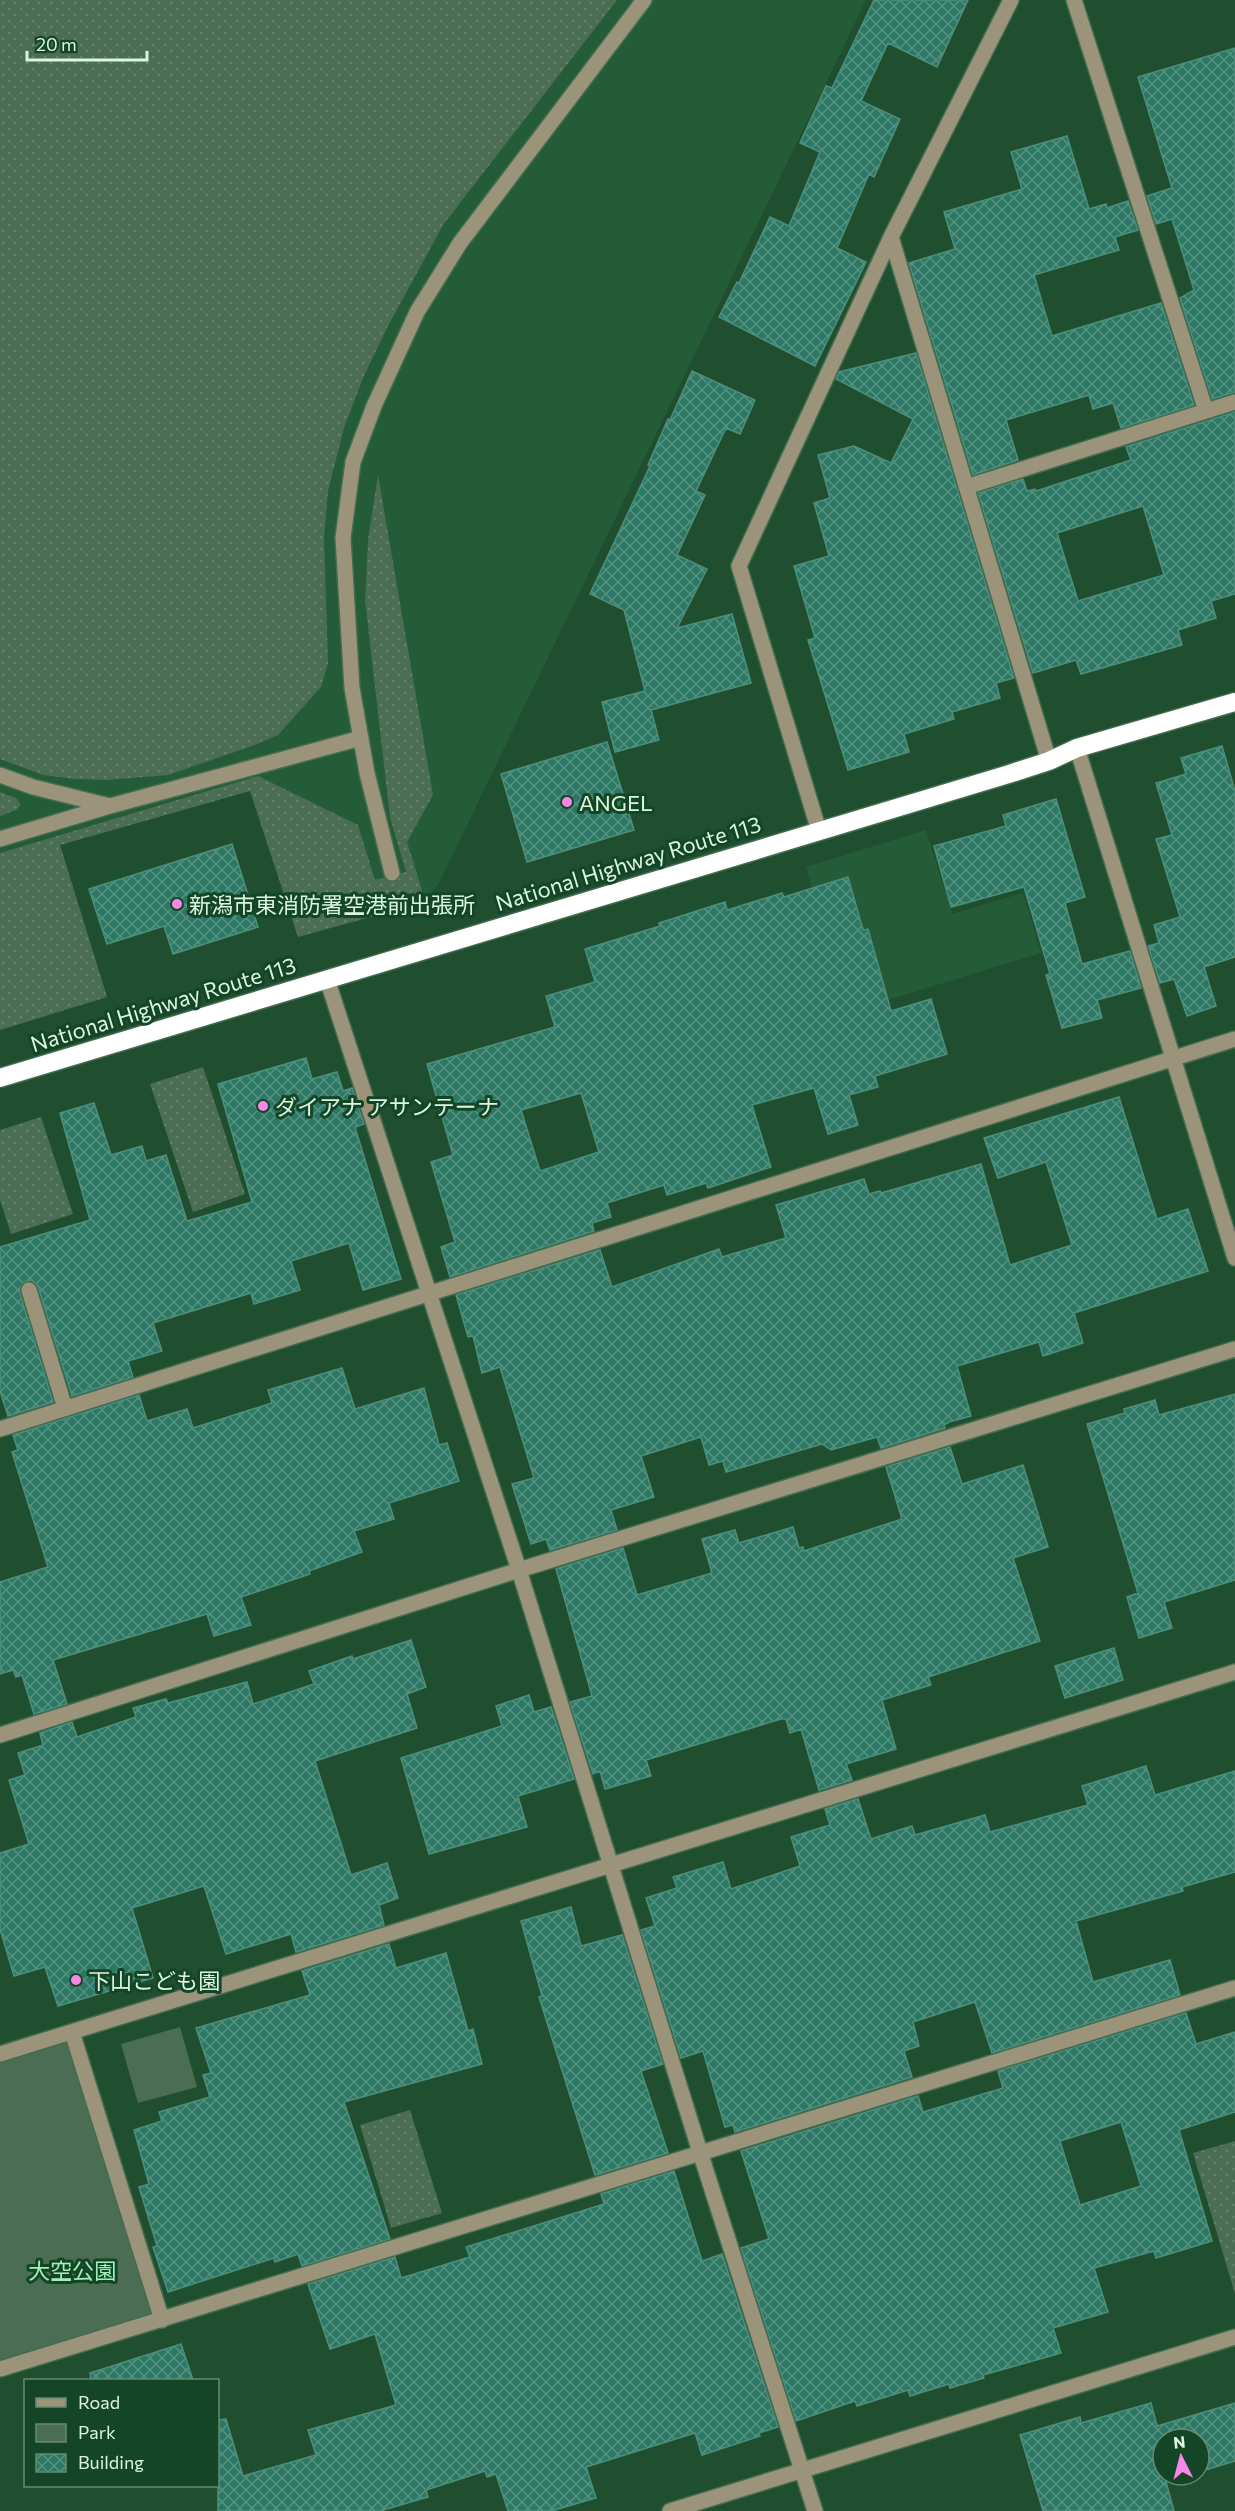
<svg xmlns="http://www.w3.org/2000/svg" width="1235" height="2511" font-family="Commissioner,'Noto Sans JP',sans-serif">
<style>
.built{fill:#245c37}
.grass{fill:url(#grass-dots)}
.park{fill:#4a6d53}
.building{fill:url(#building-cross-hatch);stroke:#4d8f7c;stroke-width:1.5;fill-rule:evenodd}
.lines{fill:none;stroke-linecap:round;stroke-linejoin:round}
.minor-casing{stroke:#426d50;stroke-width:18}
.highway-casing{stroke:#426d50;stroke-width:21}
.minor{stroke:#9b937a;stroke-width:15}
.highway{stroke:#fff;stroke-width:18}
.poi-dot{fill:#f987e9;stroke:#144526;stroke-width:2}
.labels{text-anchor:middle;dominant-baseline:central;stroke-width:6;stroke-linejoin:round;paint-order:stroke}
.poi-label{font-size:22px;fill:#dbf5e1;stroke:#144526;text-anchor:start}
.street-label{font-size:22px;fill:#dbf5e1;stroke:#144526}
.park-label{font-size:22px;fill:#a0f0b7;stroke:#144526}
</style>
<defs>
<pattern id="grass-dots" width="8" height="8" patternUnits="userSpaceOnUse" patternTransform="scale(1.5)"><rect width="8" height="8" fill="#4a6d53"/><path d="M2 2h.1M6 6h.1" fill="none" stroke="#64826b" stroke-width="1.8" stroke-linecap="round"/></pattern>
<pattern id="building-cross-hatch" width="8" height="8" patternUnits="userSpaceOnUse" patternTransform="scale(1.5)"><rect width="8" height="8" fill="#2d7864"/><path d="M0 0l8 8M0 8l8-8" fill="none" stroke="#559281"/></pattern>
</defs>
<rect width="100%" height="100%" fill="#204f30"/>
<path class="built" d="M0,0H866L439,883L425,900L413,893L402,894L384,899L374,916L298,937L250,791L60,845L107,997L0,1030Z
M926,830L952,914L1023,893L1041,953L849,1012L806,867Z"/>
<path class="grass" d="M0,0H617L443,225L387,328L363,378L344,428L328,491L324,538L328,663L321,687L278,735L252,746L168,775L106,780L75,779L43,775L0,759Z
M378,475L433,795L407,842L425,900L413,893L385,899L374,916L298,937L250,791L60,845L107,997L0,1030V853L258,776L358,825L375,880L406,872L390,817L365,600L368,540Z
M0,792L16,798L21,805L16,810L0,816Z
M203,1067L245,1194L193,1212L150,1084Z
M41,1117L73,1214L11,1234L0,1200V1130Z
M410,2110L442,2213L391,2228L360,2125Z
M1235,2141V2294L1193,2153Z"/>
<path class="park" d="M180,2027L197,2087L138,2103L121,2044Z
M72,2032L162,2320L0,2369V2054Z"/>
<path class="building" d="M874,0H968L937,67L888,43L861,101L900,119L874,177L869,174L837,248L866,262L815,366L719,317L737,282L739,283L770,217L789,226L820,152L800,143L826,86L832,88Z
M1235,48V392L1212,399L1180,298L1194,290L1172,219L1156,224L1147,196L1172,188L1138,77Z
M1067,136L1089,209L1106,204L1107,208L1128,201L1138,230L1115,237L1119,250L1034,275L1052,336L1161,303L1194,405L1121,428L1113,403L1093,409L1089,395L1006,420L1018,460L973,475L909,263L955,249L944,212L1022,189L1011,152Z
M916,353L1014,678L996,683L1000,698L952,712L954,719L904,734L909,752L848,770L808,640L815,638L794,566L829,556L814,503L830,498L818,455L854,446L891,463L913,419L836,379L839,372Z
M692,371L755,400L740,434L726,428L696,491L705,495L677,555L707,569L677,628L732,614L751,683L651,710L659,740L615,752L602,702L645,691L624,610L590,594L650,466L648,465L668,419L670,420Z
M1235,412V594L1211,601L1216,618L1178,630L1182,645L1081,674L1076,660L1033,673L978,493L1023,479L1027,491L1035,489L1036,491L1131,460L1126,447ZM1143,506L1164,575L1078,601L1057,533Z
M607,742L634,830L527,862L501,774Z
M1222,746L1235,791V957L1204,967L1216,1006L1187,1016L1174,979L1160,983L1148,946L1159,943L1154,925L1180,917L1156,839L1172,835L1156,783L1186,774L1181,758Z
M1056,799L1085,897L1065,903L1082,964L1130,951L1141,988L1097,1000L1102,1018L1062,1028L1046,975L1050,974L1024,887L951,907L934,846L1006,826L1003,815Z
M232,844L258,927L173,954L164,926L107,944L89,889Z
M848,877L863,930L868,929L891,1011L931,999L947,1054L875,1076L878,1087L849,1095L858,1125L828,1134L814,1088L752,1105L771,1167L708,1188L706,1183L667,1195L664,1185L607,1203L611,1217L592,1223L594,1231L450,1277L441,1247L455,1242L431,1162L453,1155L427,1064L555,1027L546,996L595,982L585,949L660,926L659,923L725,902L727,910L782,893L784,897ZM581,1093L599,1152L540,1171L521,1110Z
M306,1058L312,1079L337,1072L343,1091L352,1088L364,1124L355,1127L401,1279L363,1290L349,1243L291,1261L300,1290L254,1304L251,1293L153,1323L162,1351L128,1361L133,1377L72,1396L38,1287L32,1281H26L20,1287V1293L53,1402L8,1416L0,1391V1247L90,1220L60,1113L94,1103L111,1155L142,1146L146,1161L166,1155L187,1221L252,1202L218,1084Z
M1119,1097L1157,1219L1188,1209L1208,1271L1074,1313L1083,1343L1043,1356L1039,1342L957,1366L971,1416L949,1422L944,1425L945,1428L881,1448L877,1437L831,1450L822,1444L726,1472L723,1461L709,1465L701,1437L641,1456L654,1497L611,1510L617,1530L550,1550L546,1539L531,1544L512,1484L534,1478L500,1367L482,1373L473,1336L468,1337L456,1295L600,1250L612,1287L719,1249L722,1257L786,1238L776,1205L864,1179L869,1194L880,1191L881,1193L981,1164L1010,1265L1072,1245L1046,1162L998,1178L984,1138Z
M342,1368L355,1409L424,1388L439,1445L447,1443L459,1481L389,1503L394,1519L354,1531L362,1552L309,1571L310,1574L241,1597L251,1625L214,1636L207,1614L53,1660L67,1704L34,1714L22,1675L16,1677L13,1670L0,1674V1582L48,1567L12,1452L18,1450L13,1435L139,1395L147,1421L187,1409L193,1428L272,1403L268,1390Z
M1235,1394V1580L1164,1602L1172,1628L1139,1638L1127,1597L1138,1593L1087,1424L1125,1413L1124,1409L1155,1400L1159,1415Z
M950,1447L962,1484L1023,1465L1048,1547L1013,1558L1040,1641L928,1677L931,1685L882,1700L896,1749L846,1764L852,1780L819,1790L801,1729L790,1733L786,1719H781L646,1760L651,1776L605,1789L600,1771L593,1774L570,1702L592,1696L556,1569L623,1548L637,1595L712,1573L702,1539L735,1530L739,1543L793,1527L799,1548L803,1547L804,1551L902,1519L886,1467Z
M411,1640L426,1687L407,1694L417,1728L315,1761L351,1875L387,1863L398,1898L379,1905L384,1925L296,1952L291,1934L226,1954L204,1886L132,1908L153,1978L58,2006L45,1967L14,1976L0,1929V1853L29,1844L9,1780L25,1775L18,1753L43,1745L40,1733L72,1722L77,1737L136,1717L133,1708L166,1699L168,1703L247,1682L253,1704L314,1684L309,1671L352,1656L353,1659Z
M1114,1648L1123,1680L1065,1698L1055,1666Z
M529,1695L534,1712L551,1707L574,1779L518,1796L527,1827L429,1854L401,1758L502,1726L496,1706Z
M1146,1766L1155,1795L1235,1771V1872L1182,1887L1183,1891L1076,1921L1093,1982L1170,1960L1180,1995L992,2053L975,2002L913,2022L919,2046L904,2051L912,2077L735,2132L733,2125L725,2127L703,2051L681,2058L641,1930L655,1926L646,1898L677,1888L673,1877L723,1862L731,1889L800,1866L791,1837L830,1825L825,1809L858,1799L871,1839L912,1826L915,1835L985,1815L990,1832L1088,1805L1082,1786Z
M571,1907L581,1946L622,1935L663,2064L641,2071L668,2153L595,2175L539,1997L542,1996L521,1921Z
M389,1944L396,1968L446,1953L468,2031L473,2029L482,2064L344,2102L390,2239L302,2266L298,2254L275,2262L274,2258L168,2292L153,2247L157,2246L139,2187L149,2184L134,2130L162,2121L159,2112L210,2097L203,2075L211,2073L196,2028L310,1995L302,1971Z
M1186,2013L1196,2044L1235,2032V2112L1179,2130L1212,2241L1156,2258L1154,2251L1094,2268L1108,2312L1053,2328L1061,2353L983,2375L984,2378L950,2388L949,2384L910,2396L908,2390L857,2406L855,2401L796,2421L741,2248L769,2239L741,2151L918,2096L923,2112L1003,2088L998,2071ZM1121,2122L1141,2186L1080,2205L1060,2141Z
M674,2171L702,2261L722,2254L778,2427L759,2433L760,2436L702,2455L695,2433L586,2467L596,2498L551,2511H508L496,2474L487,2477L485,2471L426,2490L428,2497L380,2511H218V2420L226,2419L243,2476L316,2455L308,2430L396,2405L375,2334L330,2349L308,2284L395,2257L401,2278L470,2257L466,2247L604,2204L601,2194Z
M181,2344L193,2380H91L90,2373Z
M1151,2403L1157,2426L1235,2403V2461L1199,2472V2439H1163V2475H1189L1166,2482L1174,2511H1043L1020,2435L1080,2417L1081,2423Z"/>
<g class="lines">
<g class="minor-casing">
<path id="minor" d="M1074,0L1206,411
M891,237L1049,761
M966,487L1235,402
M1077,748L1235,1258
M0,775L33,787L110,806L361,738
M819,831L739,566L891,237L1011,0
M0,839L110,806
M392,873L367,773L352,688L343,538L353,462L374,406L417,312L460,243L644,0
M327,979L519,1570L700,2152L815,2511
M29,1290L65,1408
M0,1429L1235,1039
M0,1735L519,1570L1235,1349
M72,2032L162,2320
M0,2054L1235,1672
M0,2369L1235,1988
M670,2511L1235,2337"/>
</g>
<g class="highway-casing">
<path id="highway" d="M0,1078L1009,774L1049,761L1077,748L1235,702"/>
</g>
<use href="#minor" class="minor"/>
<use href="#highway" class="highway"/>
</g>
<g class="poi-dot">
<circle cx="567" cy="802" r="6"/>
<circle cx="177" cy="904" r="6"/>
<circle cx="263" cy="1106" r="6"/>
<circle cx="76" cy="1980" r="6"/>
</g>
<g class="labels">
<g class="poi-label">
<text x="579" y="802">ANGEL</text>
<text x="189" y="904">新潟市東消防署空港前出張所</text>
<text x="275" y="1106">ダイアナ アサンテーナ</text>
<text x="88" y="1980">下山こども園</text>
</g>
<g class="street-label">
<text transform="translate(628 863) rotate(-17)">National Highway Route 113</text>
<text transform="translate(163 1004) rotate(-17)">National Highway Route 113</text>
</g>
<g class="park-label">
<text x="72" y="2270">大空公園</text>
</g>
</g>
<rect x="24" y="2379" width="195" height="108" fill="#144526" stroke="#648b71" stroke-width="1.5"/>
<rect x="36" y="2398" width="30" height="9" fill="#9b937a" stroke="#648b71" stroke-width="1.5"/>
<text x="78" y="2409" font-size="18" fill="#dbf5e1">Road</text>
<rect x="36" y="2424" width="30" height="18" fill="#4a6d53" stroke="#648b71" stroke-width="1.5"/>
<text x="78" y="2439" font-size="18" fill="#dbf5e1">Park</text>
<rect x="36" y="2454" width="30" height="18" fill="url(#building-cross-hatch)" stroke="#648b71" stroke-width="1.5"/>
<text x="78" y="2469" font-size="18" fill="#dbf5e1">Building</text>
<g transform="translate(1181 2457) rotate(354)"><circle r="28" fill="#144526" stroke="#648b71" stroke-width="1.5"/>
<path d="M0-4.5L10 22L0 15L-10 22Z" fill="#f987e9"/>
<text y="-9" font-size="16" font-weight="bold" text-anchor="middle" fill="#dbf5e1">N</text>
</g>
<path d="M27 51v9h120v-9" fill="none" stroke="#dbf5e1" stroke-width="3"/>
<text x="36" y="51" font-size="18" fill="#dbf5e1" stroke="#144526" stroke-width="4.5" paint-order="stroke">20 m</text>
</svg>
